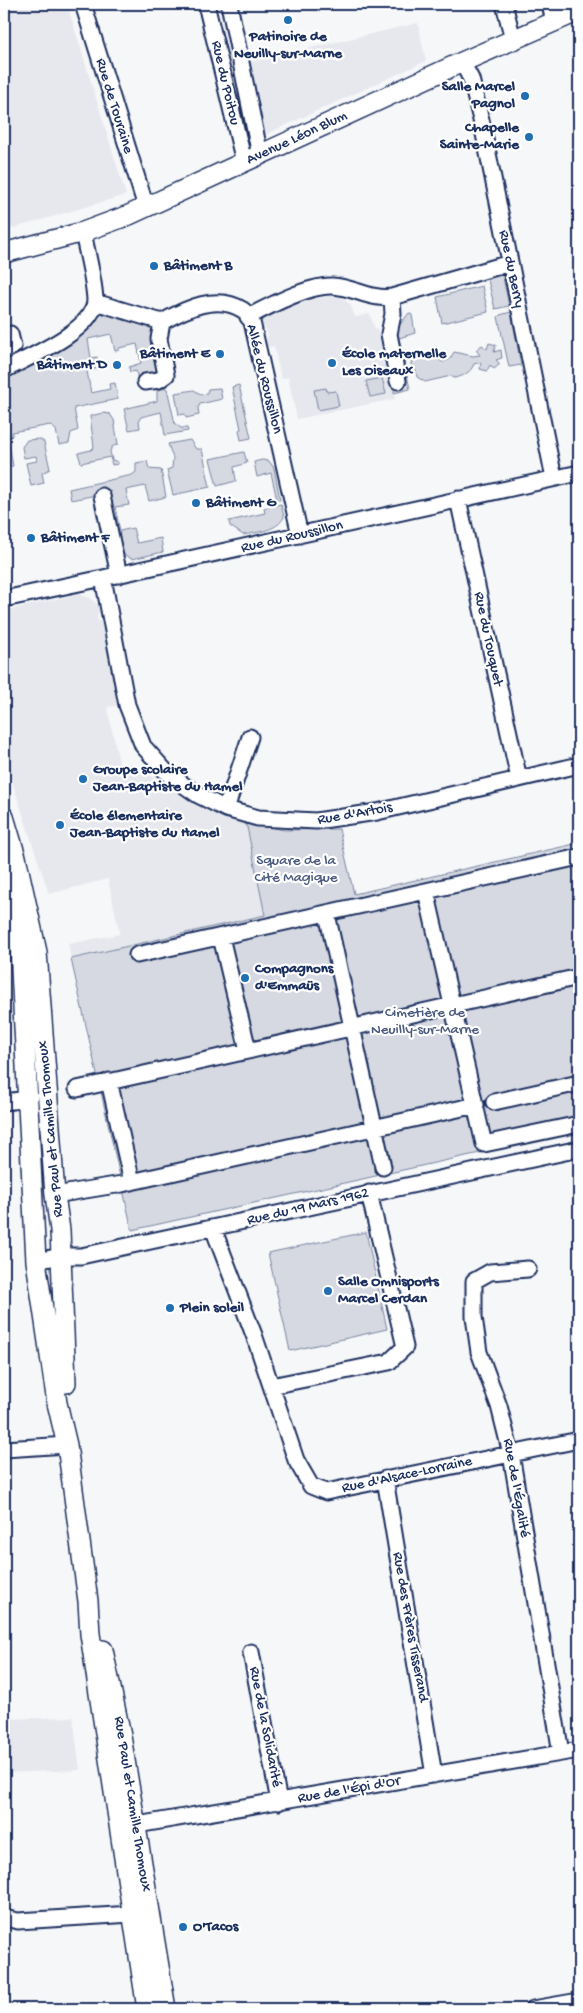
<svg xmlns="http://www.w3.org/2000/svg" width="583" height="2013" font-family="'Gochi Hand',sans-serif">
<style>
.built{fill:#e6e8ee}
.green{fill:#d6d9e2;stroke:#7884a0}
.lines{fill:none;stroke-linecap:round;stroke-linejoin:round}
.minor-casing{stroke:#1b2f5e;stroke-width:19}
.major-casing{stroke:#1b2f5e;stroke-width:22}
.minor{stroke:#fff;stroke-width:15}
.major{stroke:#fff;stroke-width:19}
.poi-dot{fill:#1f6fb2;stroke:#fff;stroke-width:2}
.labels{text-anchor:middle;dominant-baseline:central;stroke-width:4.5;stroke-linejoin:round;paint-order:stroke}
.poi-label{font-size:15px;font-weight:bold;fill:#1b2f5e;stroke:#fff;text-anchor:start}
.street-label{font-size:15px;fill:#1b2f5e;stroke:#fff}
.park-label{font-size:15px;fill:#4a5a7f;stroke:#fff}
</style>
<rect width="100%" height="100%" fill="#f6f7f9"/>
<filter id="ink" filterUnits="userSpaceOnUse"><feTurbulence type="fractalNoise" baseFrequency=".02" numOctaves="2"/><feDisplacementMap in="SourceGraphic" scale="10" xChannelSelector="R" yChannelSelector="G"/><feConvolveMatrix kernelMatrix="1 2 1 2 8 2 1 2 1" color-interpolation-filters="sRGB"/></filter>
<g filter="url(#ink)">
<path class="built" d="M4,4H67L126,195L4,231Z
M418,23L426,61L262,136L246,63Z
M332,296L340,297L350,304L355,317L370,314L375,329L377,328L382,348H384L395,399L297,419L288,377L281,379L274,346L267,347L266,342L268,335L266,329L262,327L260,324L261,319L280,308L301,301Z
M79,594L90,598L97,604L100,613L97,614L98,621H102L120,705L107,707L121,771L142,766L168,792L174,787L246,822L265,915L71,959L68,944L119,934V930L108,879L49,894L4,757V611Z
M73,1717L80,1770L4,1773V1719Z"/>
<path class="green" d="M502,273L509,306L495,309L487,276Z
M482,286L488,312L442,323L437,297Z
M102,307L158,326V368L152,374L138,381L136,371L130,372L129,367L141,363L137,344L119,348V350L115,351L111,334L88,339L91,358L97,357L99,368L87,371L91,393L110,389L109,384L115,383L118,399L74,408L78,430L71,433L69,443L59,445L56,430L50,425L12,432V436L8,438L13,466L4,468V377L92,323Z
M511,312L521,365L509,367L498,317L500,315Z
M409,313L412,315L415,333L399,338L410,389L394,393V332Z
M489,343L496,345L494,352L501,350L502,358L496,360L500,364L494,369L490,365L487,371L480,369L481,362L474,364C471,372 463,377 454,378L451,376L425,382L417,377L415,368L411,365L412,355L416,353L425,355H436L439,360L443,362L450,359L454,352L473,356L480,355L476,350L482,345L487,349Z
M382,378L386,394L370,397L366,381Z
M239,385L251,438L241,440L239,430L241,429L232,387Z
M167,388L175,424L181,428H187L188,431L165,435L161,412L141,417L139,420L140,428L129,430L124,409L157,401V390Z
M220,388L222,399L200,404L198,408L199,415L186,418L185,414L179,415L175,393L194,390L202,395L207,393L208,389Z
M326,388L327,392L336,391L339,406L318,410L314,390Z
M103,413L110,414L114,420L118,444L112,447L110,451L112,460L118,462V464L112,465L110,457L81,463L78,453L91,450L94,447L90,416Z
M40,439L44,442L50,469L42,473L44,483L31,486L26,463L37,461L36,456L24,458L22,447L27,440Z
M190,440L196,449H202L210,487L173,495L167,470L172,468L173,458L168,444Z
M244,452L247,463L234,467L236,481L217,486L210,459Z
M262,460L269,461L274,468L280,500H277L271,473L257,477L254,462Z
M147,461L149,469L161,470L166,497L149,501L145,486L126,490L129,505L115,507L120,531L133,528L137,543L161,538L163,552L132,559L118,551L106,493L71,500L69,489L132,475L136,472V463Z
M281,504L284,517C277,531 258,532 243,535L230,526L229,521L265,513L264,508Z
M246,822L284,830L339,829L354,894L579,843V1131L132,1230L71,959L265,915Z
M366,1232L387,1329L290,1351L268,1253Z"/>
<g class="lines">
<g class="minor-casing">
<path id="minor" d="M83,4L146,207
M206,4L244,162
M229,4L260,155
M504,4L513,39
M550,4L554,22
M462,62L471,79L482,124L554,478
M392,297L393,314L389,334L398,381
M95,302L162,322
M248,317C269,306 309,285 332,286C354,287 370,300 392,297L510,263
M4,352L13,346L10,334
M4,370C27,358 95,330 95,300C94,278 87,254 83,232
M145,382L159,380L166,375L159,339L162,322C185,309 217,293 243,310C247,313 249,318 252,322L300,535
M102,496L119,575
M458,499L519,779
M103,578L127,705L143,746L168,774L198,795L226,809L258,818L316,821L377,812L579,765
M4,599L103,578L579,473
M226,809L250,737
M426,891L484,1144L579,1124
M327,914L383,1167
M221,937L248,1050
M137,955L579,857
M109,1081L132,1182
M77,1089L579,977
M4,1102L29,1099
M494,1102L579,1083
M55,1195L122,1184L476,1105
M213,1228L254,1335L296,1460L311,1486L326,1492L579,1440
M36,1261L61,1256H81L579,1149
M528,1269L490,1272L474,1281V1317L479,1352L499,1406L511,1454L561,1753
M271,1386L389,1362L405,1347L369,1193
M4,1449L67,1445
M385,1479L434,1775
M251,1652L279,1802
M125,1827L579,1750
M4,1918L18,1921L132,1914
M533,2009L579,2001"/>
</g>
<g class="major-casing">
<path id="major" d="M4,253L83,232L129,215L462,62L579,11
M4,817L16,857L37,952L55,1195L60,1230L66,1383
M4,859L11,883L20,949L36,1261L57,1403L67,1445L88,1601L90,1634L147,2009
M103,1650L121,1736L166,2009"/>
</g>
<use href="#minor" class="minor"/>
<use href="#major" class="major"/>
</g>
</g>
<g class="poi-dot">
<circle cx="288" cy="20" r="5"/>
<circle cx="525" cy="96" r="5"/>
<circle cx="529" cy="137" r="5"/>
<circle cx="154" cy="266" r="5"/>
<circle cx="220" cy="354" r="5"/>
<circle cx="332" cy="363" r="5"/>
<circle cx="117" cy="365" r="5"/>
<circle cx="196" cy="503" r="5"/>
<circle cx="31" cy="538" r="5"/>
<circle cx="83" cy="779" r="5"/>
<circle cx="60" cy="825" r="5"/>
<circle cx="245" cy="978" r="5"/>
<circle cx="328" cy="1291" r="5"/>
<circle cx="170" cy="1308" r="5"/>
<circle cx="183" cy="1927" r="5"/>
</g>
<g class="labels">
<g class="poi-label">
<text x="288" y="37" text-anchor="middle">Patinoire de<tspan x="288" dy="17">Neuilly-sur-Marne</tspan></text>
<text x="515" y="87" text-anchor="end">Salle Marcel<tspan x="515" dy="17">Pagnol</tspan></text>
<text x="519" y="128" text-anchor="end">Chapelle<tspan x="519" dy="17">Sainte-Marie</tspan></text>
<text x="164" y="266">Bâtiment B</text>
<text x="210" y="354" text-anchor="end">Bâtiment E</text>
<text x="342" y="354">École maternelle<tspan x="342" dy="17">Les Oiseaux</tspan></text>
<text x="107" y="365" text-anchor="end">Bâtiment D</text>
<text x="206" y="503">Bâtiment G</text>
<text x="41" y="538">Bâtiment F</text>
<text x="93" y="770">Groupe scolaire<tspan x="93" dy="17">Jean-Baptiste du Hamel</tspan></text>
<text x="70" y="816">École élementaire<tspan x="70" dy="17">Jean-Baptiste du Hamel</tspan></text>
<text x="255" y="969">Compagnons<tspan x="255" dy="17">d'Emmaüs</tspan></text>
<text x="338" y="1282">Salle Omnisports<tspan x="338" dy="17">Marcel Cerdan</tspan></text>
<text x="180" y="1308">Plein soleil</text>
<text x="193" y="1927">O'Tacos</text>
</g>
<g class="street-label">
<text transform="translate(225 83) rotate(77)">Rue du Poitou</text>
<text transform="translate(114 106) rotate(73)">Rue de Touraine</text>
<text transform="translate(297 138) rotate(-25)">Avenue Léon Blum</text>
<text transform="translate(511 269) rotate(78)">Rue du Berry</text>
<text transform="translate(264 379) rotate(76)">Allée du Roussillon</text>
<text transform="translate(292 537) rotate(-13)">Rue du Roussillon</text>
<text transform="translate(488 639) rotate(78)">Rue du Touquet</text>
<text transform="translate(355 814) rotate(-10)">Rue d'Artois</text>
<text transform="translate(51 1129) rotate(-95)">Rue Paul et Camille Thomoux</text>
<text transform="translate(308 1207) rotate(-13)">Rue du 19 Mars 1962</text>
<text transform="translate(407 1475) rotate(-12)">Rue d'Alsace-Lorraine</text>
<text transform="translate(516 1488) rotate(80)">Rue de l'Égalité</text>
<text transform="translate(410 1627) rotate(80)">Rue des Frères Tisserand</text>
<text transform="translate(265 1727) rotate(79)">Rue de la Solidarité</text>
<text transform="translate(349 1790) rotate(-10)">Rue de l'Épi d'Or</text>
<text transform="translate(132 1804) rotate(81)">Rue Paul et Camille Thomoux</text>
</g>
<g class="park-label">
<text x="296" y="861">Square de la<tspan x="296" dy="17">Cité Magique</tspan></text>
<text x="425" y="1013">Cimetière de<tspan x="425" dy="17">Neuilly-sur-Marne</tspan></text>
</g>
</g>
<rect width="583" height="2013" fill="none" stroke="#fff" stroke-width="20"/>
<rect x="10" y="10" width="563" height="1993" fill="none" stroke="#1b2f5e" stroke-width="2" filter="url(#ink)"/>
</svg>
